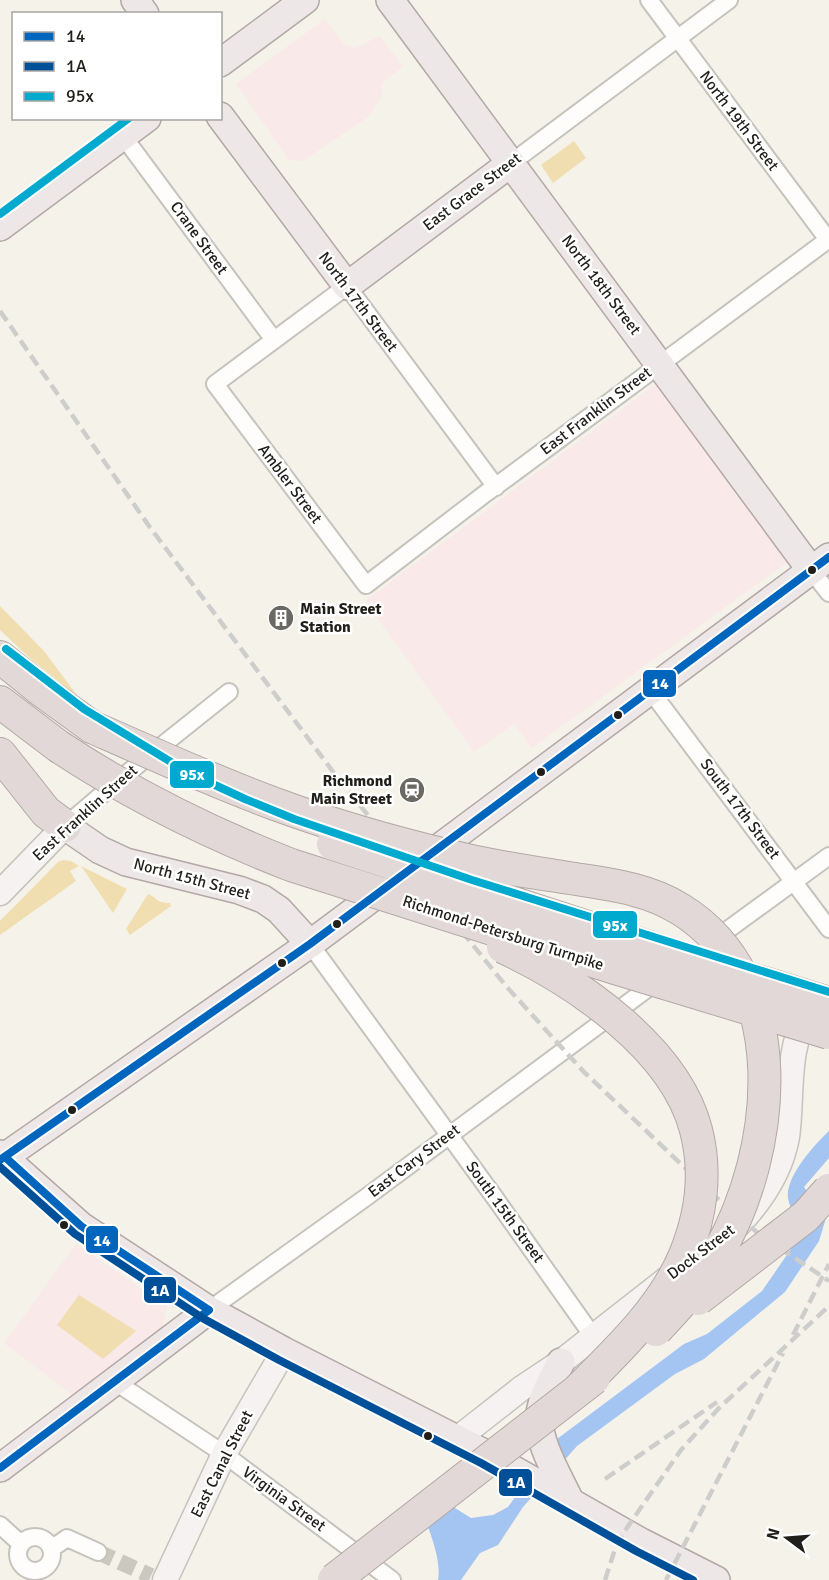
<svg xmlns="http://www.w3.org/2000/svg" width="829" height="1580" font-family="Signika,sans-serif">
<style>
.commercial{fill:#f9e9e9}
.green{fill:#f0deb0}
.water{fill:#a4c4f2}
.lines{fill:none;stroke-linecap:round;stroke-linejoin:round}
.street-tunnel{stroke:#cbc8c0;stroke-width:16;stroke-dasharray:16 8;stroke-linecap:butt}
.street-casing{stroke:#c6c3bd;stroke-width:20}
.secondary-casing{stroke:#c6c3bd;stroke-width:27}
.primary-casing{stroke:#b3a8a5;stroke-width:30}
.highway-casing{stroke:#b3a8a5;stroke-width:34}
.street{stroke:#fefdfc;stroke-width:16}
.secondary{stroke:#f5f2f1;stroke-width:24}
.primary{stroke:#ede7e7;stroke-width:27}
.highway{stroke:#e2d8d8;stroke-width:32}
.rail{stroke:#cdcdcb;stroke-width:4.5;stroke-dasharray:12 6;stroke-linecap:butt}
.highway-bridge-casing{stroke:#b3a8a5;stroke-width:34;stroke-linecap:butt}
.highway-bridge{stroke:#e2d8d8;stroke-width:32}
.bus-1-casing{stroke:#fff;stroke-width:12}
.bus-2-casing{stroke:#fff;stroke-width:12}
.bus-3-casing{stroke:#fff;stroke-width:12}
.bus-1{stroke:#0065bd;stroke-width:8}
.bus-2{stroke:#004f99;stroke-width:8}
.bus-3{stroke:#00a9ce;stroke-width:8}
.bus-dot{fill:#211f1a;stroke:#fff;stroke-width:2}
.labels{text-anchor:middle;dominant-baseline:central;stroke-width:5;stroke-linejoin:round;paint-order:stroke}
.street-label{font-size:16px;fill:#211f1a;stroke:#fff}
.poi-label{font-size:16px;font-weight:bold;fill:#211f1a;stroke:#fff;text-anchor:start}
.line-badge{stroke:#fff;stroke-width:2}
.badge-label{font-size:16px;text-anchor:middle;font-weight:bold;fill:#fff}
</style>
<rect width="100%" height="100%" fill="#f5f2ea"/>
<path class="commercial" d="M325,19L345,45L355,48L380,36L403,67L382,83L381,98L368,117L303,161L289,160L236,84Z
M658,382L792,559L532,748L514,724L474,752L365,601Z
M76,1244L167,1306L159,1344L79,1400L4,1343Z"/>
<path class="green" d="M574,141L586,158L553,183L541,165Z
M0,606L44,651L79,698L32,660L0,630Z
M63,860L71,861L79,866L70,871L76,881L0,935V921L58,862Z
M81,866L127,889L113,913Z
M148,894C159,899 156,903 170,903L171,906L130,935L126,929Z
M79,1295L136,1331L103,1359L57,1325Z"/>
<path class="water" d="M829,1131V1158L804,1187L826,1218L819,1241L785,1292L704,1359L675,1374L577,1446L523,1507L498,1545L480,1553L461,1580H438C442,1560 428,1526 420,1507L450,1505L471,1518L493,1515L508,1507L557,1439L684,1344L707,1334L762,1291L802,1233C797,1222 790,1209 788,1198C785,1177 815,1144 829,1131Z"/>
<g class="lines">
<path class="street-tunnel" d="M98,1552L151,1576"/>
<g class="street-casing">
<path id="street" d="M649,0L829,241
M123,136L274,340
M511,163L729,0
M496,487L347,286L215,384L366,585L486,493L507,478L829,239
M811,570L829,593
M650,690L829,929
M65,826L120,779L229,692
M711,942L829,856
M310,944L495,1198L592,1335
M209,1310L365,1198L659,980
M114,1381L224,1454L392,1580
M0,1525L21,1544
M18 1554a17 17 0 1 1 34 0a17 17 0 1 1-34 0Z
M51,1549L67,1538L98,1552"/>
</g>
<g class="secondary-casing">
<path id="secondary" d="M0,893L65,826
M738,1225C761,1201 781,1171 787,1137C793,1096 785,1046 810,1011
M457,1439L522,1388L561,1362L667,1279
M165,1580L224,1454L284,1351"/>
</g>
<g class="primary-casing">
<path id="primary" d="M135,0L145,14
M390,0L811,570
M220,63L305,0
M220,116L347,286L511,163
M0,227L147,118
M65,826L100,850L126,862L239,890L263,899L279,910L310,944
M0,1154L81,1226L209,1310L284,1351L486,1454L641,1542L716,1580
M0,1160L310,944L829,557
M561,1362C553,1378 543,1395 540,1413C535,1439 559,1477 570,1501
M0,1468L209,1310"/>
</g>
<g class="highway-casing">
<path id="highway" d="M0,657L41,690L92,727
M0,702L58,746
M0,754L46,812L65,826"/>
</g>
<use href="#street" class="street"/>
<use href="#secondary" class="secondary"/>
<use href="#primary" class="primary"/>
<use href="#highway" class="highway"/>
<path class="rail" d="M0,311L149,526L337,777L506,986L583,1071L719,1200L759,1234L829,1281
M793,1335L829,1264
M605,1479L717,1402
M605,1580L615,1549L624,1532L681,1450L719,1408L829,1306
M666,1580L783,1353"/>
<g class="highway-bridge-casing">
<path id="highway-bridge" d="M92,727C153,754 213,781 275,804C332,825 391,842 450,856C489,866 529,872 569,878C607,884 647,888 680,909C795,980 777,1151 718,1253C702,1282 678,1306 656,1330
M58,746C132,795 209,833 291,865L615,968L829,1033
M333,844L667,953L829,1003
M503,947C576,981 675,1048 696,1130C707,1172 701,1216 685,1255C663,1308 617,1351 578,1390
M698,1299L806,1216L829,1190
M334,1580L594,1378"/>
</g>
<use href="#highway-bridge" class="highway-bridge"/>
<g class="bus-1-casing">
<path id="bus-1" d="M5,1157L81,1226L209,1310
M0,1160L310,944L829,557
M0,1468L209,1310"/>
</g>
<g class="bus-2-casing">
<path id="bus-2" d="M0,1167L75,1234L204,1319L279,1360L481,1463L636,1551L693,1580"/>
</g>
<g class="bus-3-casing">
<path id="bus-3" d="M0,214L129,118
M6,649L84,709L189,773L245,799L294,819L472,880L829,992"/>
</g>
<use href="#bus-1" class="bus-1"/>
<use href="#bus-2" class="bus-2"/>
<use href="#bus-3" class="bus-3"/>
</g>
<defs>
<g id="building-disc" transform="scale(1.35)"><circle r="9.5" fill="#6b6963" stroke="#fff"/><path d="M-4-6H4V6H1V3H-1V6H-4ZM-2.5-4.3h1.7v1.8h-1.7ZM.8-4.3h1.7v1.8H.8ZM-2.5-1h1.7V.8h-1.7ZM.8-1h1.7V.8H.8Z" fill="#fff"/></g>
<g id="station-disc" transform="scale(1.35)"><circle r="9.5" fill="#6b6963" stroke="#fff"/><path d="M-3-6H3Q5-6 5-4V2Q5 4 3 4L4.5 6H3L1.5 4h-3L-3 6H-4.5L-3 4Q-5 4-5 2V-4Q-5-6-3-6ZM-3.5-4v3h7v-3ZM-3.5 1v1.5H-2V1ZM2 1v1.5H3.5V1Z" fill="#fff"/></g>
</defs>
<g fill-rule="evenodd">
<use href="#building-disc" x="281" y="618"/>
<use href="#station-disc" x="412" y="790"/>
</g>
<g class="bus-dot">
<circle cx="812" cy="570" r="5"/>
<circle cx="618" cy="715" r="5"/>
<circle cx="541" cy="772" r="5"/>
<circle cx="337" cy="924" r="5"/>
<circle cx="282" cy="963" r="5"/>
<circle cx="72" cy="1110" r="5"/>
<circle cx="64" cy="1225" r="5"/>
<circle cx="428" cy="1436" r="5"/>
</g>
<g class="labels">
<g class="street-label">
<text transform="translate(739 121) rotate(53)">North 19th Street</text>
<text transform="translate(472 192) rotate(-37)">East Grace Street</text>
<text transform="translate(199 238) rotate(54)">Crane Street</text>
<text transform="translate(601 285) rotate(53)">North 18th Street</text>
<text transform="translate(358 302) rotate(53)">North 17th Street</text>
<text transform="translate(596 411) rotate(-37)">East Franklin Street</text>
<text transform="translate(290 484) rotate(53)">Ambler Street</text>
<text transform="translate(740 809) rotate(53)">South 17th Street</text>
<text transform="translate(85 813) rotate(-42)">East Franklin Street</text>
<text transform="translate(192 879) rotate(15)">North 15th Street</text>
<text transform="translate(503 933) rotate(18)">Richmond-Petersburg Turnpike</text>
<text transform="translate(414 1161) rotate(-37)">East Cary Street</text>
<text transform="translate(505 1212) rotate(54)">South 15th Street</text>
<text transform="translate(701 1252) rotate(-37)">Dock Street</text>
<text transform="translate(222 1464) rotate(-63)">East Canal Street</text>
<text transform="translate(284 1499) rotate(36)">Virginia Street</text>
</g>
<g class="poi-label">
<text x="300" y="609">Main Street<tspan x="300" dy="18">Station</tspan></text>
<text x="392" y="781" text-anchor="end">Richmond<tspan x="392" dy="18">Main Street</tspan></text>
</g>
</g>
<g class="line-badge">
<rect x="642" y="669" width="35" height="29" rx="6" fill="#0065bd"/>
<rect x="169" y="760" width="46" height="29" rx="6" fill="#00a9ce"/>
<rect x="592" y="910" width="46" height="29" rx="6" fill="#00a9ce"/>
<rect x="85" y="1225" width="34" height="29" rx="6" fill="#0065bd"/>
<rect x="143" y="1276" width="34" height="28" rx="6" fill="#004f99"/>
<rect x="498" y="1468" width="35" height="29" rx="6" fill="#004f99"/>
</g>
<g class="badge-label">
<text x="660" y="689">14</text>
<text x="192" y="780">95x</text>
<text x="615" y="931">95x</text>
<text x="102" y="1246">14</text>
<text x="160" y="1296">1A</text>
<text x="516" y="1488">1A</text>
</g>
<rect x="12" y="12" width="210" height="108" fill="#ffffff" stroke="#a6a5a3" stroke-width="1.5"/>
<rect x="24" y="32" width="30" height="9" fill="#0065bd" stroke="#a6a5a3" stroke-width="1.5"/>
<text x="66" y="42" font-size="18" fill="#211f1a">14</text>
<rect x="24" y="62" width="30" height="9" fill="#004f99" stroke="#a6a5a3" stroke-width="1.5"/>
<text x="66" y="72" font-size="18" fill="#211f1a">1A</text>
<rect x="24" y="92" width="30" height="9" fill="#00a9ce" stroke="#a6a5a3" stroke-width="1.5"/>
<text x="66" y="102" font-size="18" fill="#211f1a">95x</text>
<g transform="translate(787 1538) rotate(286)" stroke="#ffffff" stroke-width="4.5" paint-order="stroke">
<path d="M0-4.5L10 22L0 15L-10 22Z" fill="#211f1a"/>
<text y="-9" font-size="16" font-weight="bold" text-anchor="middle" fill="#211f1a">N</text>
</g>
</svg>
